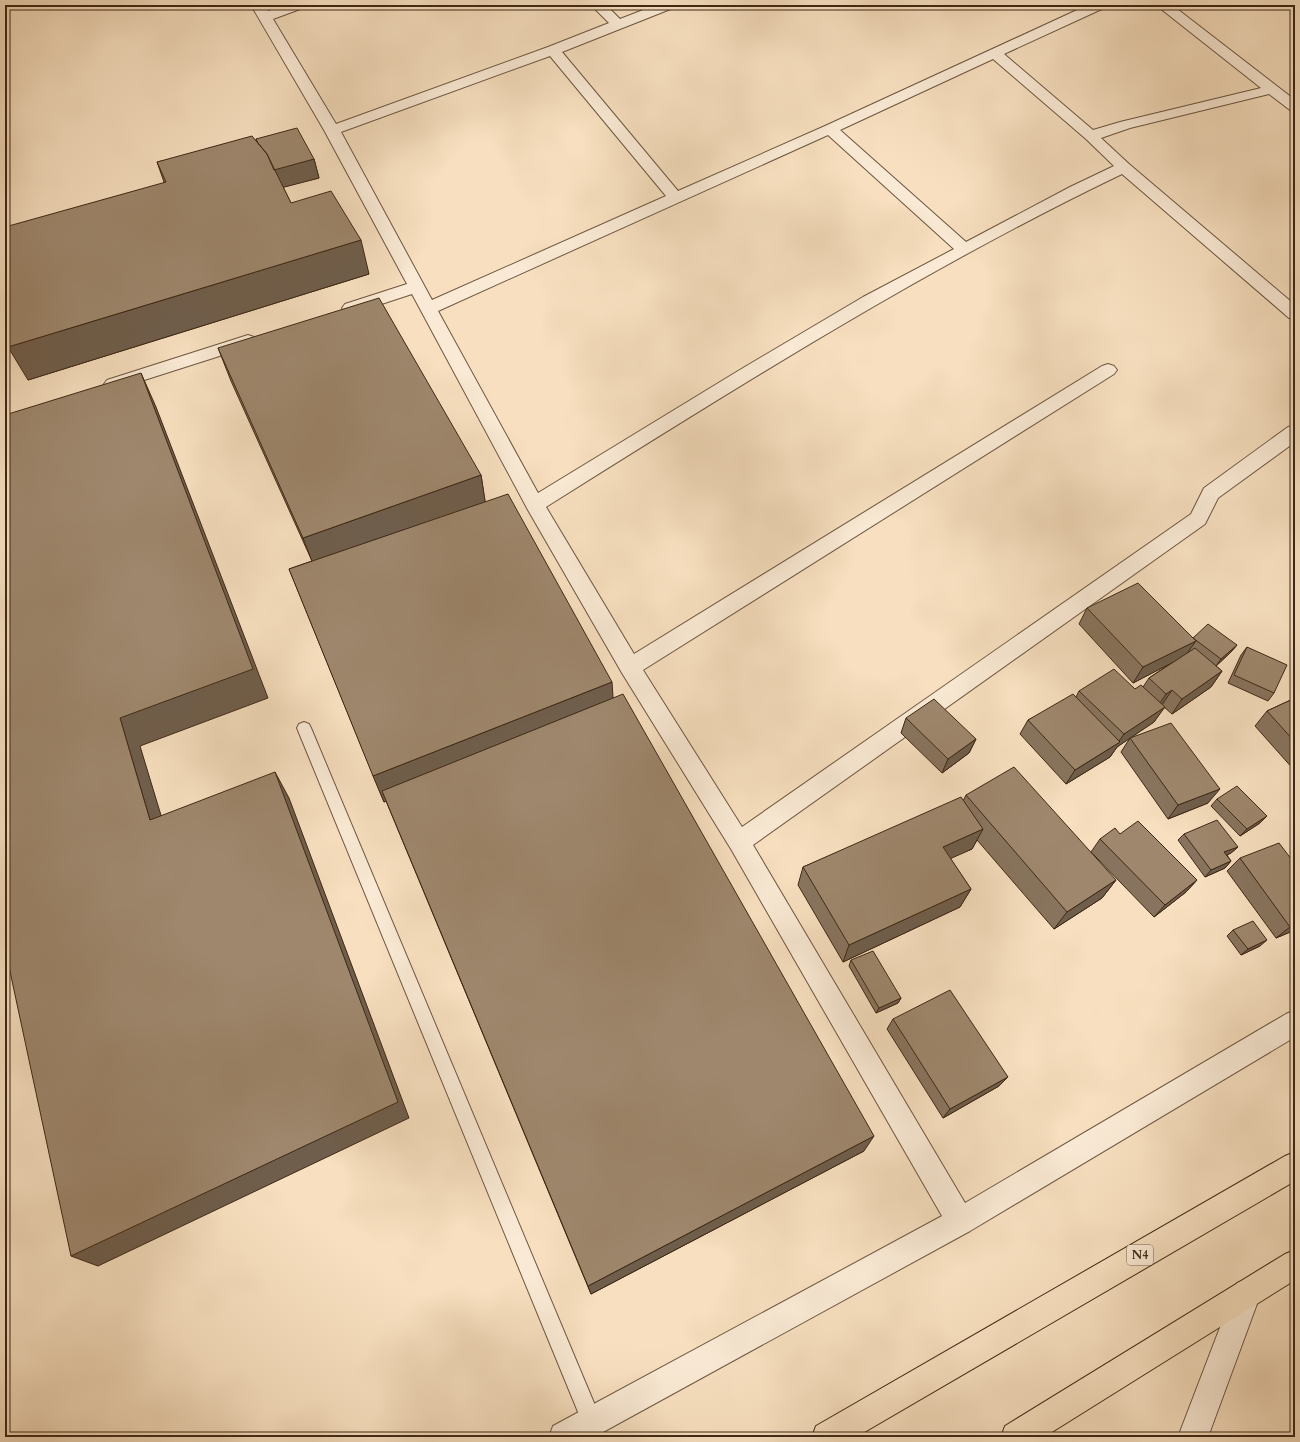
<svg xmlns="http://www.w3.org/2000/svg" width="1300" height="1442" font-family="Cardo,serif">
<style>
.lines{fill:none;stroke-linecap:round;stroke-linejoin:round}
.service-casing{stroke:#6c563f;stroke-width:2}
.minor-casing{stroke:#6c563f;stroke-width:2}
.trunk-casing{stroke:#3e2814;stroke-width:2}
.service{fill:#faead5;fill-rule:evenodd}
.minor{fill:#faead5;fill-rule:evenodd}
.trunk{fill:#f7dfbf;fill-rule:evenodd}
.wall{fill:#88745e;stroke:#3e2814}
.shaded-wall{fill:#6f5e4c;stroke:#3e2814}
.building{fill:#9e876d;stroke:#3e2814}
.labels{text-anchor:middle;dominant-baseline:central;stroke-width:4;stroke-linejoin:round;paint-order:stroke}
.shield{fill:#faead5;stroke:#76624e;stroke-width:1}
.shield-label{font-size:12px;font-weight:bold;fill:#3e2814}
</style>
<rect width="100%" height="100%" fill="#f7dfbf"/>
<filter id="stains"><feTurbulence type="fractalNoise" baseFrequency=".005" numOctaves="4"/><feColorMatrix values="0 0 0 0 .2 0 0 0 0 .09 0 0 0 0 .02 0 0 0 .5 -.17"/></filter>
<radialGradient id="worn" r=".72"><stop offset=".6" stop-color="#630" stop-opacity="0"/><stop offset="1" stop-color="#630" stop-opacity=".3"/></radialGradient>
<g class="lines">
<g class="service-casing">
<path id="service" d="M304,722L309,724L311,728L602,1422L599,1429L592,1432L585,1429L297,728L299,724Z"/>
</g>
<g class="minor-casing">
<path id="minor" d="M251,5H265L268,11L285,5H305L303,8L273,19L336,124L548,47L609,23L591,5H606L620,19L656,5H675L673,8L562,52L678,191L825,126L1088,5H1106L1104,8L1004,54L1093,130L1120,122L1261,88L1156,5H1172L1295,100V111L1290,110L1269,94L1130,128L1101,138L1129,164L1295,305V320L1289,318L1122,174C922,270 734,389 546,507L634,654L1102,366L1108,364L1114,366L1117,370L1114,374L643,670L742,827L1191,514L1204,488L1288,427L1295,425V442L1218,498L1205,524L753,845L965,1203L1286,1014L1295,1010V1037L970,1231L594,1437H549L553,1426L942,1216L731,849L622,673L528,510L412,294L351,314L345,312L342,308L345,304L407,284L324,130ZM550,56L666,196L432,300L341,132ZM993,59L1086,139L1114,166L1070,187L966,242L840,130ZM828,135L954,249L863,297L738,371L538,493L438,311Z
M248,335L254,337L257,341L254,345L113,390L107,388L104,384L107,380Z
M1247,1279L1257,1283L1261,1293L1208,1437H1178L1237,1283Z"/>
</g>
<g class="trunk-casing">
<path id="trunk" d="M1295,1152V1181L856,1437H812L816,1426L1285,1156Z
M1295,1250V1280L1044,1437H1001L1005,1426L1285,1254Z"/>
</g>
<use href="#service" class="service"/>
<use href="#minor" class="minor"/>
<use href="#trunk" class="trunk"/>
</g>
<path class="wall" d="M256,139L314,159L319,178L283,187L291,203L369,274L28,380L164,182L157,162L256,142Z
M218,348L481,475L485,502L613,698L864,1151L591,1294L386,801L384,802L289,569L312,561L231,381Z
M1087,608L1193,638L1237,645L1231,652L1216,666L1222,671L1211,687L1172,714L1164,707L1154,722L1130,738L1208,803L1168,819L1121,752L1130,738L1117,747L1110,757L1066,784L1020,734L1028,720L1076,697L1079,691L1135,689L1143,687L1149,678L1171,663L1133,683L1079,624Z
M1247,647L1274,693L1268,701L1228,683L1241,655Z
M1295,698V771L1255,726L1267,711Z
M906,718L976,739L969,753L942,773L901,733Z
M966,795L1116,880L1102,898L1054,929L977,840L972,849L950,858L971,889L960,907L843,962L798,885L803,867L963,801Z
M1217,799L1260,823L1240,836L1211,806Z
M1120,834L1197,880L1186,892L1154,917L1091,852L1100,839Z
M1184,834L1238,847L1231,853L1227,855L1231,861L1225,868L1205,877L1178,840Z
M1240,858L1295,930L1276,938L1227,871Z
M1233,930L1260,946L1241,955L1227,936Z
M851,960L901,998L898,1003L876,1013L849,966Z
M893,1019L1008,1077L999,1086L943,1118L887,1029Z"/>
<path class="shaded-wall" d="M314,159L319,178L277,189L271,170Z
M361,240L369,274L28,380L8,347Z
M141,373L156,407L268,698L140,746L170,845L150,820L120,718Z
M481,475L486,507L315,569L303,538Z
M1196,641L1185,656L1133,683L1143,667Z
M1237,645L1231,652L1216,666L1221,659Z
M1222,671L1211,687L1172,714L1182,699Z
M612,682L614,711L384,802L373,776Z
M1172,690L1162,705L1156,709L1166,694Z
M1165,707L1154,722L1117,747L1110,757L1066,784L1075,770L1117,744L1124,734Z
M976,739L969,753L942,773L948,759Z
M275,772L289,798L409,1118L98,1266L71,1256Z
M1220,789L1208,803L1168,819L1178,805Z
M1267,816L1260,823L1240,836L1247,829Z
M983,829L972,849L934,866L943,847Z
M1238,847L1231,853L1218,859L1224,852Z
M1231,861L1225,868L1205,877L1211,870Z
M1116,880L1102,898L1054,929L1067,912Z
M1197,880L1186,892L1154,917L1165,905Z
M971,889L960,907L843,962L849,945Z
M1295,924V930L1276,938L1290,927Z
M1267,940L1260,946L1241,955L1248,949Z
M901,998L898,1003L876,1013L879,1008Z
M1008,1077L999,1086L943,1118L950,1109Z
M874,1136L864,1151L591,1294L588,1286Z"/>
<path class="building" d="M297,128L314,159L274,170L267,154L258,143L256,139Z
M252,136L267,154L291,203L331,191L361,240L8,347L5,337V227L166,182L157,162Z
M379,298L481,475L303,538L218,348Z
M141,373L253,669L120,718L150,820L275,772L398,1102L71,1256L5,948V415Z
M508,494L612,682L373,776L289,569Z
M1138,583L1196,641L1143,667L1087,608Z
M1208,624L1237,645L1221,659L1193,638Z
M1247,647L1287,665L1274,693L1234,675Z
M1195,648L1222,671L1182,699L1172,690L1166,694L1149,678Z
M1114,669L1135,689L1141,685L1165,707L1124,734L1079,691Z
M623,694L874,1136L588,1286L382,791Z
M1073,694L1120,742L1075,770L1028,720Z
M1295,698V742L1267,711Z
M934,699L976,739L948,759L906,718Z
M1171,723L1220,789L1178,805L1130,738Z
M1014,767L1116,880L1067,912L966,795Z
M1237,786L1267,816L1247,829L1217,799Z
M961,797L983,829L943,847L971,889L849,945L803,867Z
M1217,820L1238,847L1224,852L1231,861L1211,870L1184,834Z
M1138,821L1197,880L1165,905L1100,839L1115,828L1120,834Z
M1279,843L1295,864V924L1290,927L1240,858Z
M1253,921L1267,940L1248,949L1233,930Z
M873,951L901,998L879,1008L851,960Z
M950,990L1008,1077L950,1109L893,1019Z"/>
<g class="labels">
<rect class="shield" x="1127" y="1245" width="26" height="20" rx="3"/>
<g class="shield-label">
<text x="1140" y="1255">N4</text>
</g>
</g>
<rect width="1300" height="1442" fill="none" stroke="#f7dfbf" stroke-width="20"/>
<rect x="6" y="6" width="1288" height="1430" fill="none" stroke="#3e2814" stroke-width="2"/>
<rect x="10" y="10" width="1280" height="1422" fill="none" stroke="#3e2814"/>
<rect width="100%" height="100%" filter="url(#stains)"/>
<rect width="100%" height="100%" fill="url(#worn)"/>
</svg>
